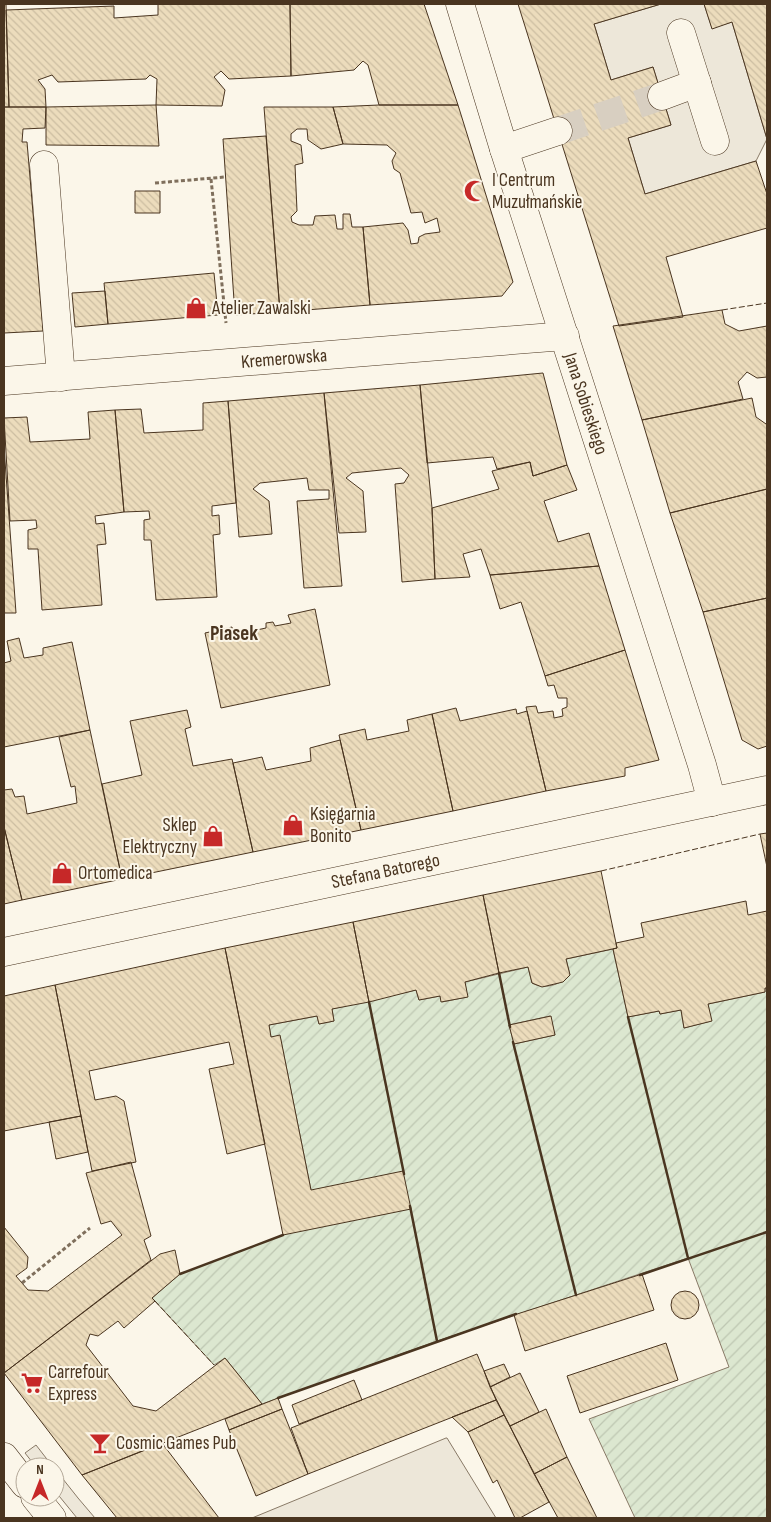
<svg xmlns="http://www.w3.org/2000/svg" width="771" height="1522" font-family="'Sofia Sans Condensed',sans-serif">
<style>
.garden{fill:url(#garden-furrows);stroke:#887966;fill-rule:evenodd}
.parking{fill:#ede7d9;stroke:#887966}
.building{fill:url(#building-back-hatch);stroke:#4a3520}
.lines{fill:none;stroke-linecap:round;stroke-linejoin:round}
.minor-tunnel{stroke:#d8cfc1;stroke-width:28;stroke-dasharray:28 14;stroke-linecap:butt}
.minor-casing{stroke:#4a3520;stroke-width:29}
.path{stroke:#7f6f5c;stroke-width:3;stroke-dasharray:4 2.5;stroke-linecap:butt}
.minor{stroke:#fbf6e9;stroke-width:28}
.fence{stroke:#4a3520;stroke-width:1;stroke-dasharray:6 2.5;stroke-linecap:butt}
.wall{stroke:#4a3520;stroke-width:2.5}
.labels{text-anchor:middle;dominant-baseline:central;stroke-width:4;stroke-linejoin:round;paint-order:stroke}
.poi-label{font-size:19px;fill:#4a3520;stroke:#fbf6e9;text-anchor:start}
.street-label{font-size:19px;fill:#4a3520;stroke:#fbf6e9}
.quarter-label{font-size:21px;font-weight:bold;fill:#4a3520;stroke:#fbf6e9}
</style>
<defs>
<pattern id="garden-furrows" width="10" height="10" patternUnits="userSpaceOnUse" patternTransform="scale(1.25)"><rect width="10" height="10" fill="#dce7d0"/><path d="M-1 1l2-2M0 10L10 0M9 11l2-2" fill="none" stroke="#bec7b2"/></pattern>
<pattern id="building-back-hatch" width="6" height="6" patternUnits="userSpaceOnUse" patternTransform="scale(1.25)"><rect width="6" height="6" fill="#ecdcbc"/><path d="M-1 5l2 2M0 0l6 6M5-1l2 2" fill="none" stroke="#ccbda1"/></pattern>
</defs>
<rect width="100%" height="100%" fill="#fbf6e9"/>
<path class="garden" d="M613,949L628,1017L659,1011L660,1014L681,1010L684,1028L711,1021L708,1004L765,992V988H767V1518H635L589,1419L729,1367L688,1258L437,1341L262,1404L225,1358L214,1365L152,1298L180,1274L283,1235L311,1190L280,1036L271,1037L269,1025L317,1016L319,1024L334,1021L332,1009L416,990L419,1000L440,996L442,1002L467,997L465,982L528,967L532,983C544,990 560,985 570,975L566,959ZM550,1016L555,1035L514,1044L509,1025Z"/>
<path class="parking" d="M661,4H704L712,28L732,22L767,139L756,161L645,194L628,138L671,125L653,67L611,80L594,24Z
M447,1438L496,1518H252L446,1438Z
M36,1445L53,1467H36L25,1453Z
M55,1469L78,1498L95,1518H77L55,1491Z"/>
<path class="building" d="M4,4H6L9,107H4Z
M158,4H290L291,76L229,79L221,71L214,77L225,90L222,106L156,105L157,79L150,75L146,79L58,82L52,75L38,80L45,89L46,107H9L6,10L114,6V18L158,15Z
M290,4H424L458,105H379L368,65L363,61L354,70L291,76Z
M518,4H661L594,24L611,80L653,67L671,125L628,138L645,194L756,161L767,194V228L666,257L683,317L619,326Z
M704,4H767V139L732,22L712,29Z
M156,105L159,146L46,145V107Z
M379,105H458L513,282L502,296L370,305L363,227L403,223L408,230L411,244L418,243L419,237L425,234L440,232L437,218L425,223L422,212L411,213L400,173L394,169L392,161L396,153L387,145L343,144L333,107Z
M4,107H46L45,128L23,129L22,142H27L43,331L4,333Z
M264,107H333L343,144L321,149L308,140L307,129H297L291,134V141L301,145L303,163L295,165L297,211L291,217L292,222L299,225H313L315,216L335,215L337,229H343V214H350L352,227H363L370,305L280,312Z
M266,136L280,312L235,315L223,139Z
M135,191H160V213H135Z
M214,273L218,315L108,324L104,283Z
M105,291L108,324L75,327L72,293Z
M722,310L725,324L739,331L767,326V377L757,378L747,372L738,382L743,399L642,420L613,326Z
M543,373L567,465L533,476L530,462L497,469L493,457L427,463L420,385Z
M420,385L432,508L435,579L402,582L395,484L404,483L409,475L401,468L352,473L346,478L363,491L366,532L339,533L324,393Z
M324,393L342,586L304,588L297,501L329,499V490H309L307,478L260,483L253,489L269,501L272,534L239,537L228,401Z
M752,398L756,417L766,424L767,422V489L670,513L642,420Z
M228,401L236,503L212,506V516L219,515L220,534L213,535L217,597L156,600L151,540H144V520L150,519L149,511L124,512L115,410L141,409L144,433L203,430V403Z
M115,410L124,512L95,516L96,524L104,523L106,544L97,545L102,605L42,610L38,549H28V530L37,528L36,520L10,521L4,418L27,417L30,442L90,439L88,412Z
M4,447L16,613H4Z
M530,462L533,476L567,465L577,490L544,501L558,542L589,533L599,566L490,575L481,549L463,554L470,577L435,579L432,508L499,489L492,471Z
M767,489V598L703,612L670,513Z
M599,566L625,650L545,676L521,602L500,609L490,575Z
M767,598V746L758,749L742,740L703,612Z
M315,609L330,685L221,708L205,633L232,627L233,635L266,628V623L273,622L275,626L291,623L288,615Z
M19,638L24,658L43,655V648L72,642L90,730L4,747V663L11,661L7,641Z
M625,650L659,760L625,768V776L546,791L526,707L536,706L538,713L553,711L554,718L563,716L562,709L567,707V698H558L554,685L548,686L545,676Z
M456,708L460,721L516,709L517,714L527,711L546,791L453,811L432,714Z
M187,710L191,727L185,729L193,766L232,759L253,852L122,879L102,784L142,775L130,721Z
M432,714L453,811L361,830L339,735L365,729L367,740L409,731L407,720Z
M90,730L122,879L22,900L4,827V790L12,789L15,797L24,796L27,814L77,803L75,786L71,787L59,737Z
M340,740L361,830L253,852L233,763L262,757L266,770L311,761L310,748Z
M4,827L22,900L4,904Z
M767,833V867L760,834Z
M601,871L617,948L566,959L570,975L563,982L542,987L532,983L528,967L499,973L483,895Z
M483,895L499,973L465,982L468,997L441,1002L440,996L419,1000L416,990L369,1002L353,922Z
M746,901L748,915L767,911V988H765V992L708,1004L712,1021L684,1028L681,1010L660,1014L659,1011L628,1017L613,949L617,948L616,943L644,937L641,923Z
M353,922L369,1002L332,1009L334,1021L319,1024L317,1016L269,1025L271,1037L280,1035L311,1190L403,1171L411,1209L283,1235L225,948Z
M225,948L265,1144L227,1154L209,1069L234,1064L229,1042L89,1071L95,1100L116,1096L124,1101L136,1162L92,1171L55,985Z
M55,985L81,1116L4,1131V996Z
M551,1016L555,1035L514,1044L509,1025Z
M81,1116L88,1152L56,1159L49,1122Z
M131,1162L151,1236L144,1240L151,1260L4,1373V1227L28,1257L27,1268L16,1276L28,1290L48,1291L122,1235L111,1221L101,1224L86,1173Z
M175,1250L180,1274L152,1298L155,1301L124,1328L118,1321L98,1336L90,1334L86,1345L133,1406L156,1411L225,1358L262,1404L82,1475L4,1373L160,1254Z
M642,1274L654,1310L525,1351L514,1315Z
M671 1305a14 14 0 1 1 28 0a14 14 0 1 1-28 0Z
M666,1343L678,1380L580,1413L567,1376Z
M477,1354L496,1400L308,1474L291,1428Z
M504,1364L510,1377L490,1387L484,1371Z
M520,1373L539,1412L510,1426L490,1387Z
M354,1380L362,1400L299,1424L292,1405Z
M278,1398L282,1409L229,1430L225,1419Z
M496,1400L504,1415L468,1432L452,1417Z
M282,1409L308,1474L256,1496L229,1430Z
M546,1409L567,1457L534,1474L510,1426Z
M504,1415L549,1502L520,1518H515L497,1480L493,1483L468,1432Z
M162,1443L219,1518H117L82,1475Z
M567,1457L597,1518H558L534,1474Z"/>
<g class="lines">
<path class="minor-tunnel" d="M558,131L662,96"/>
<g class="minor-casing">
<g id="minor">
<path id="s1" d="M460,4L504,149L702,765L712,802"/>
<path d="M681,33L715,141"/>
<path d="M662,96L697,83"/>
<path d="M504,149L558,131"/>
<path d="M44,165L61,377"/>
<path id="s2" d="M4,381L565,336"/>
<path id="s3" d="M4,952L767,790"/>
<path d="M4,1457L25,1484"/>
<path d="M35,1497L52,1518"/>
</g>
</g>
<path class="path" d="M211,179L226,323
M155,183L225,177
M22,1283L90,1228"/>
<use href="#minor" class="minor"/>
<path class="fence" d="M722,310L767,303
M218,311L235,310
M601,871L760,834
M155,1301L214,1365"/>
<path class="wall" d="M499,973L510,1027
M369,1002L404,1174
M628,1017L688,1258
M513,1042L576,1295
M410,1206L437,1341
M180,1274L283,1235
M640,1275L767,1232
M278,1398L516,1314"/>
</g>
<defs>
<g id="mosque-bare" transform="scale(1.725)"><path d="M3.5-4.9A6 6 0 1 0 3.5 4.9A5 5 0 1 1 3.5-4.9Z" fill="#c62828" stroke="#fbf6e9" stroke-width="2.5" paint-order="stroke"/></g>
<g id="shop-bare" transform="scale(1.725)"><path d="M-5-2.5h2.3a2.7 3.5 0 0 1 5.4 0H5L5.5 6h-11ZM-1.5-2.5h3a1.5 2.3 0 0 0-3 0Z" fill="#c62828" stroke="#fbf6e9" stroke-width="2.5" paint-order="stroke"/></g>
<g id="supermarket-bare" transform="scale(1.725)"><path d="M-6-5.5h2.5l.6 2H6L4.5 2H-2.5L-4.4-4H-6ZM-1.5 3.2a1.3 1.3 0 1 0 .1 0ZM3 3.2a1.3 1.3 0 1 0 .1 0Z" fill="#c62828" stroke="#fbf6e9" stroke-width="2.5" paint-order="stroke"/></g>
<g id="bar-bare" transform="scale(1.725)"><path d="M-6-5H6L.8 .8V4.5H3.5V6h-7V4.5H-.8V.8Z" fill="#c62828" stroke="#fbf6e9" stroke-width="2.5" paint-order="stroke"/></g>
</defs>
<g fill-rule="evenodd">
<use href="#mosque-bare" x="475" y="191"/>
<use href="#shop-bare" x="196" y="308"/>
<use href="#shop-bare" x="293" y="825"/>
<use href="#shop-bare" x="213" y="836"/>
<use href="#shop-bare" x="62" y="873"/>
<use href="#supermarket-bare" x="32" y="1383"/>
<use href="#bar-bare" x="100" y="1443"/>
</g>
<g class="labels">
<g class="poi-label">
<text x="492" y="180">I Centrum<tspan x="492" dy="22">Muzułmańskie</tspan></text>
<text x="212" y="308">Atelier Zawalski</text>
<text x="310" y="814">Księgarnia<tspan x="310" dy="22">Bonito</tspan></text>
<text x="197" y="825" text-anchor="end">Sklep<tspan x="197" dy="22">Elektryczny</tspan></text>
<text x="78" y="873">Ortomedica</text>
<text x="48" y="1372">Carrefour<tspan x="48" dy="22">Express</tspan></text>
<text x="116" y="1443">Cosmic Games Pub</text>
</g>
<g class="street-label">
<text stroke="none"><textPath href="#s2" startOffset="281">Kremerowska</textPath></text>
<text stroke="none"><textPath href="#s1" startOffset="419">Jana Sobieskiego</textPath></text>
<text stroke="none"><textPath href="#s3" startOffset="390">Stefana Batorego</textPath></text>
</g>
<g class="quarter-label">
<text x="234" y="633">Piasek</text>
</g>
</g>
<rect width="771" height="1522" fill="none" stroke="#4a3520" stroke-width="10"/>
<g transform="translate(40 1482)"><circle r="24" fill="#fbf6e9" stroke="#b4a999"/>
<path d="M0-4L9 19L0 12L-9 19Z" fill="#c62828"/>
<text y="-8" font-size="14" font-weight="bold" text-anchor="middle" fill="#4a3520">N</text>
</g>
</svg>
